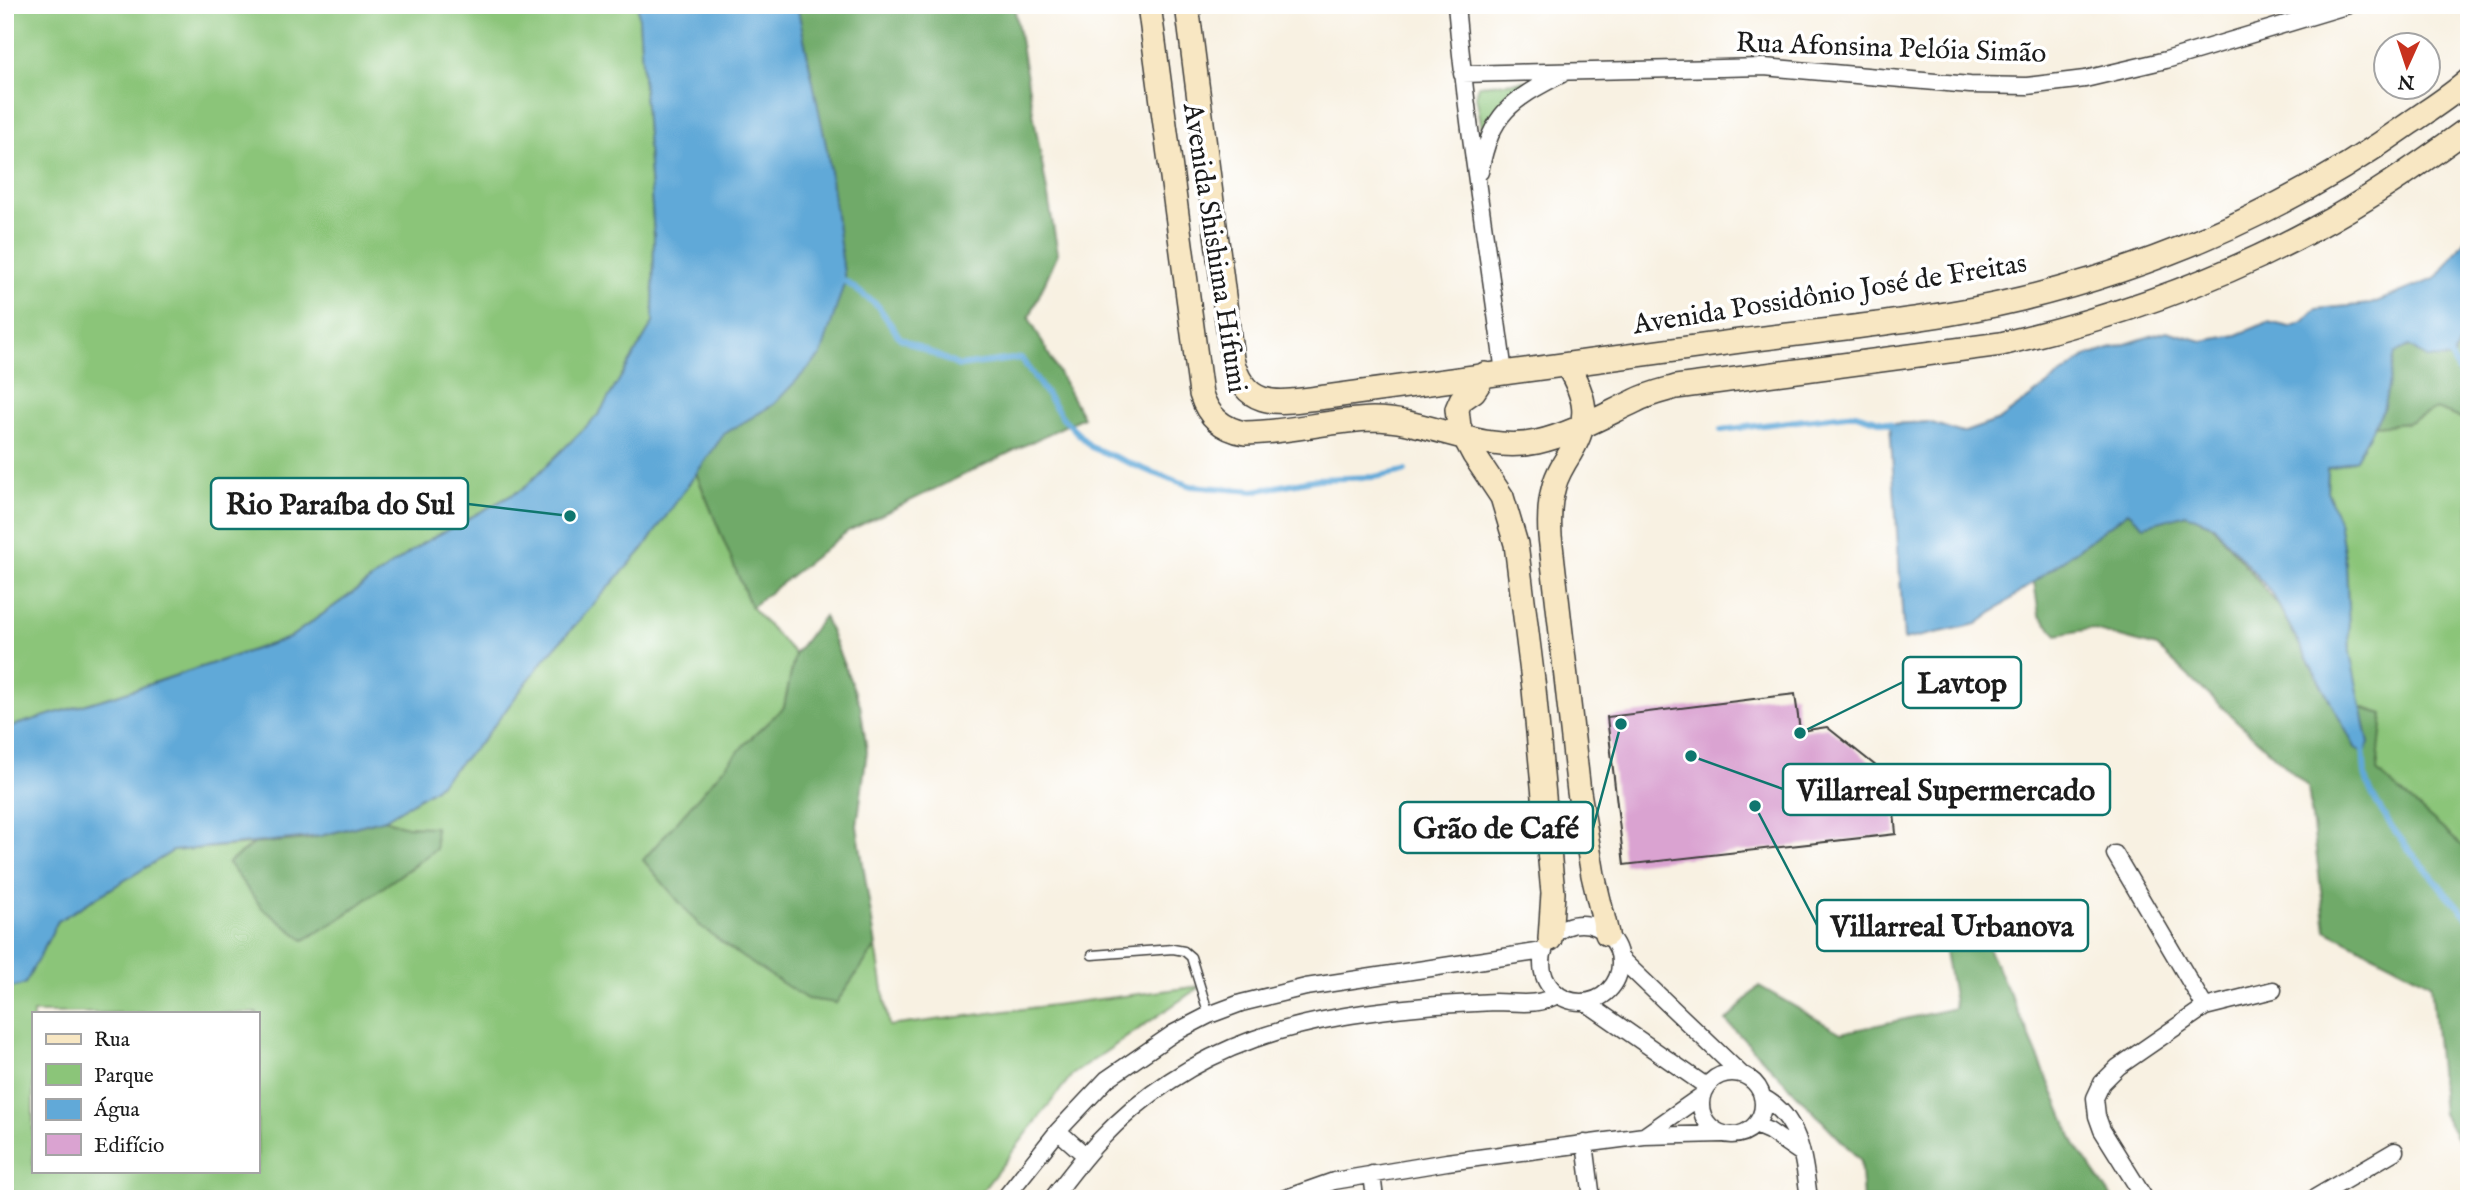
<svg xmlns="http://www.w3.org/2000/svg" width="2474" height="1204" font-family="'IM FELL English',serif">
<style>
.green{fill:#8bc579;stroke:#54704a;stroke-width:2;fill-rule:evenodd}
.forest{fill:#70aa69;stroke:#466342;stroke-width:2}
.water{fill:#61a9d8;stroke:#3e627a;stroke-width:2}
.lines{fill:none;stroke-linecap:round;stroke-linejoin:round}
.stream{stroke:#61a9d8;stroke-width:6}
.building{fill:#daa3d1}
.lane-casing{stroke:#3d3c3a;stroke-width:11}
.street-casing{stroke:#3d3c3a;stroke-width:19}
.secondary-casing{stroke:#3d3c3a;stroke-width:26}
.lane{stroke:#fff;stroke-width:8}
.street{stroke:#fff;stroke-width:16}
.secondary{stroke:#f8e7c3;stroke-width:23}
.labels{text-anchor:middle;dominant-baseline:central;stroke-width:7;stroke-linejoin:round;paint-order:stroke}
.street-label{font-size:28px;fill:#1c1c1c;stroke:#fff}
.leader{fill:none;stroke:#0f766e;stroke-width:2.5}
.callout-dot{fill:#0f766e;stroke:#fff;stroke-width:2.5}
.callout{fill:#fff;stroke:#0f766e;stroke-width:2.5}
.callout-label{font-size:30px;text-anchor:middle;font-weight:bold;fill:#1c1c1c}
</style>
<rect width="100%" height="100%" fill="#fff"/>
<filter id="ink" filterUnits="userSpaceOnUse"><feTurbulence type="fractalNoise" baseFrequency=".0143" numOctaves="2"/><feDisplacementMap in="SourceGraphic" scale="14" xChannelSelector="R" yChannelSelector="G"/><feConvolveMatrix kernelMatrix="1 2 1 2 8 2 1 2 1" color-interpolation-filters="sRGB"/></filter>
<filter id="wash" filterUnits="userSpaceOnUse"><feTurbulence type="fractalNoise" baseFrequency=".00686" numOctaves="4" result="noise"/><feDisplacementMap in="SourceGraphic" scale="28" xChannelSelector="R" yChannelSelector="G"/><feGaussianBlur stdDeviation="1.57" result="paint"/><feColorMatrix in="noise" values="0 0 0 0 0 0 0 0 0 0 0 0 0 0 0 0 0 1.4 0 .05"/><feComposite in="paint" operator="in"/></filter>
<g filter="url(#wash)">
<rect width="100%" height="100%" fill="#f8f1e2"/>
<path class="green" d="M5,5H638L654,236L653,323L599,414L523,489L423,543L289,638L117,695L5,728Z
M1526,81L1528,84C1507,95 1493,111 1483,133L1476,96L1479,85Z
M2436,409L2469,421V852L2376,771L2383,714L2361,707L2350,653L2346,564L2339,521L2327,491L2328,469L2356,459L2373,426L2407,423Z
M696,473L751,607L795,654L784,707L744,745L836,1003L876,946L889,1026L1201,986L1072,1075L976,1199H16L5,1176V990L25,983L58,921L173,851L253,844L228,864L383,886L417,864L435,828L402,826L385,819L434,789L482,741L543,661L643,549ZM33,1013H257V1171H33Z"/>
<path class="forest" d="M797,5H1014L1058,253L1029,318L1083,417L848,531L751,607L696,473L724,434L774,404L845,281L827,150Z
M2469,306V421L2436,409L2407,423L2373,426L2383,410L2395,354L2409,346L2427,358L2461,340L2465,309Z
M2128,512L2144,526L2186,514L2212,525L2278,605L2356,749L2369,744L2361,708L2383,714L2377,771L2469,852V1160L2443,1114L2431,984L2326,930L2308,787L2157,647L2090,629L2057,635L2039,615L2034,582Z
M824,616L860,704L867,751L857,826L876,946L836,1003L807,999L739,955L699,925L643,860L744,745L784,707L795,654Z
M385,819L402,826L435,827L436,849L338,920L304,940L262,908L228,863L253,844L310,839Z
M1974,919L2025,1026L2076,1146L2113,1199H1863L1860,1160L1726,1021L1759,986L1841,1033L1955,1008L1940,923Z"/>
<path class="water" d="M638,5H797L827,150L845,281L821,355L774,404L724,434L643,549L543,661L482,741L434,789L385,819L320,836L173,851L58,921L25,984L5,990V728L117,695L289,638L423,543L523,489L599,414L653,323L654,236Z
M2469,234V306L2465,309L2461,340L2453,359L2427,358L2409,346L2395,354L2383,410L2356,459L2328,469L2327,491L2339,521L2346,564L2350,653L2369,744L2364,752L2356,749L2272,593L2213,525L2186,514L2144,526L2128,512L1977,624L1904,640L1890,424L1929,422L1962,433L1999,420L2087,356L2167,331L2202,341L2237,335L2268,322L2290,327L2303,322L2316,309L2371,304L2437,278Z"/>
<g class="lines">
<path class="stream" d="M837,279L845,281L878,306L900,338L959,366L1021,358L1063,418L1091,447L1151,472L1191,486L1254,491L1318,479L1374,477L1405,471
M2449,353L2462,378L2469,383
M1721,430L1855,414L1890,424L1896,430
M2362,746C2365,756 2363,768 2366,778C2378,821 2439,884 2469,919"/>
</g>
<g id="blocks">
<path class="building" d="M1795,694L1800,731L1827,727L1891,778L1896,834L1624,865L1607,717Z"/>
</g>
</g>
<g filter="url(#ink)">
<use href="#blocks" fill-opacity="0" stroke="#3d3c3a" stroke-width="2"/>
<g class="lines">
<g class="lane-casing">
<path id="lane" d="M1092,955L1173,949L1184,951L1191,957L1209,1015"/>
</g>
<g class="street-casing">
<path id="street" d="M1456,5C1467,128 1488,250 1504,373
M1462,74L1764,67L1970,85L2027,86L2085,79L2166,60L2349,5
M1480,172C1491,113 1511,100 1562,74
M2115,854L2205,1007
M1542 963a39 39 0 1 1 78 0a39 39 0 1 1-78 0Z
M1620,958L1741,1074
M1585,1002L1706,1086
M1701 1104a31 31 0 1 1 62 0a31 31 0 1 1-62 0Z
M1762,1097C1801,1117 1804,1160 1809,1199
M1755,1125L1769,1131L1801,1153
M1058,1131L1086,1156
M1644,1136L1701,1096
M1585,1143L1592,1199
M1372,1174L1375,1199
M1004,1199L1058,1131L1107,1079L1174,1033L1209,1015L1241,1003L1306,987L1543,951
M1052,1199C1067,1179 1082,1159 1099,1141C1194,1040 1304,1016 1437,1005C1456,1004 1476,1003 1495,1002C1518,1002 1536,1007 1557,995
M1283,1199L1334,1181L1447,1162L1644,1136L1723,1134
M2145,1199L2102,1130L2097,1116L2095,1098L2102,1083L2118,1067L2205,1007L2273,990
M2313,1199L2395,1151"/>
</g>
<g class="secondary-casing">
<path id="secondary" d="M1149,5L1201,394C1208,416 1222,429 1245,433C1288,433 1330,420 1373,419C1428,419 1481,454 1537,442C1572,434 1603,416 1635,401C1648,394 1662,391 1676,387L2001,344C2109,319 2214,283 2312,230C2367,201 2418,165 2469,128
M1187,5L1232,359C1245,413 1282,402 1326,397C1464,378 1602,360 1740,341C1832,329 1930,321 2021,299C2161,265 2293,207 2410,123C2430,109 2451,96 2469,80
M1567,365C1586,397 1591,418 1571,452C1564,463 1557,474 1554,486C1549,503 1549,519 1550,536L1579,792L1593,875L1607,934
M1485,374L1474,391L1461,400L1457,409L1459,427L1474,455L1502,497L1516,544L1534,689L1553,893L1550,939"/>
</g>
<use href="#lane" class="lane"/>
<use href="#street" class="street"/>
<use href="#secondary" class="secondary"/>
</g>
</g>
<g class="labels">
<g class="street-label">
<text transform="translate(1891 49) rotate(2)">Rua Afonsina Pelóia Simão</text>
<text transform="translate(1214 248) rotate(81)">Avenida Shishima Hifumi</text>
<text transform="translate(1830 295) rotate(-9)">Avenida Possidônio José de Freitas</text>
</g>
</g>
<path class="leader" d="M570 516L468 504M1800 733L1903 682M1691 756L1783 789M1621 724L1593 828M1755 806L1817 925"/>
<g class="callout-dot">
<circle cx="570" cy="516" r="7"/>
<circle cx="1800" cy="733" r="7"/>
<circle cx="1691" cy="756" r="7"/>
<circle cx="1621" cy="724" r="7"/>
<circle cx="1755" cy="806" r="7"/>
</g>
<g class="callout">
<rect x="211" y="478" width="257" height="51" rx="7"/>
<rect x="1903" y="657" width="118" height="51" rx="7"/>
<rect x="1783" y="764" width="327" height="51" rx="7"/>
<rect x="1400" y="802" width="193" height="51" rx="7"/>
<rect x="1817" y="900" width="271" height="51" rx="7"/>
</g>
<g class="callout-label">
<text x="340" y="514">Rio Paraíba do Sul</text>
<text x="1962" y="693">Lavtop</text>
<text x="1946" y="800">Villarreal Supermercado</text>
<text x="1496" y="838">Grão de Café</text>
<text x="1952" y="936">Villarreal Urbanova</text>
</g>
<rect width="2474" height="1204" fill="none" stroke="#fff" stroke-width="28"/>
<rect x="32" y="1012" width="228" height="161" fill="#ffffff" stroke="#a4a4a4" stroke-width="2"/>
<rect x="46" y="1034" width="35" height="10" fill="#f8e7c3" stroke="#a4a4a4" stroke-width="2"/>
<text x="94" y="1046" font-size="21" fill="#1c1c1c">Rua</text>
<rect x="46" y="1064" width="35" height="21" fill="#8bc579" stroke="#a4a4a4" stroke-width="2"/>
<text x="94" y="1082" font-size="21" fill="#1c1c1c">Parque</text>
<rect x="46" y="1099" width="35" height="21" fill="#61a9d8" stroke="#a4a4a4" stroke-width="2"/>
<text x="94" y="1116" font-size="21" fill="#1c1c1c">Água</text>
<rect x="46" y="1134" width="35" height="21" fill="#daa3d1" stroke="#a4a4a4" stroke-width="2"/>
<text x="94" y="1152" font-size="21" fill="#1c1c1c">Edifício</text>
<g transform="translate(2407 66) rotate(183)"><circle r="33" fill="#ffffff" stroke="#a4a4a4" stroke-width="2"/>
<path d="M0-5L12 26L0 18L-12 26Z" fill="#c8321e"/>
<text y="-10" font-size="19" font-weight="bold" text-anchor="middle" fill="#1c1c1c">N</text>
</g>
</svg>
